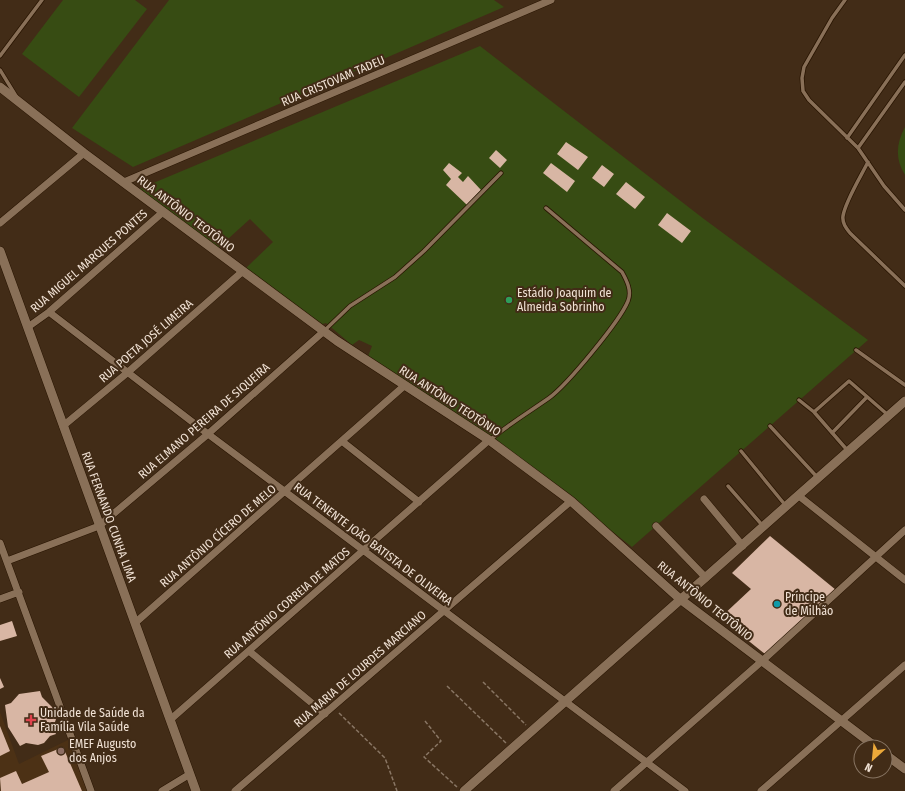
<svg xmlns="http://www.w3.org/2000/svg" width="905" height="791" font-family="'Fira Sans Condensed',sans-serif">
<style>
.built{fill:#4c3115}
.green{fill:#374c13}
.building{fill:#d8b6a4}
.lines{fill:none;stroke-linecap:round;stroke-linejoin:round}
.service-casing{stroke:#281401;stroke-width:5}
.minor-casing{stroke:#281401;stroke-width:8}
.tertiary-casing{stroke:#281401;stroke-width:10}
.path{stroke:#897664;stroke-width:1.5;stroke-dasharray:4 2;stroke-linecap:butt}
.service{stroke:#897058;stroke-width:3.5}
.minor{stroke:#897058;stroke-width:7}
.tertiary{stroke:#897058;stroke-width:9}
.leisure-dot{fill:#2e9e5b;stroke:#422c17;stroke-width:1.5}
.culture-dot{fill:#0f9aa8;stroke:#422c17;stroke-width:1.5}
.health-dot{fill:#e0444e;stroke:#422c17;stroke-width:1.5}
.education-dot{fill:#8d6e63;stroke:#422c17;stroke-width:1.5}
.labels{text-anchor:middle;dominant-baseline:central;stroke-width:4;stroke-linejoin:round;paint-order:stroke}
.street-label{font-size:12px;fill:#f1e2d5;stroke:#422c17}
.poi-label{font-size:12px;fill:#f1e2d5;stroke:#422c17;text-anchor:start}
</style>
<rect width="100%" height="100%" fill="#422c17"/>
<path class="built" d="M0,712L19,764L72,738L91,791H0Z"/>
<path class="green" d="M63,0H135L147,9L79,97L22,54Z
M169,0H494L504,7L133,167L72,128Z
M480,46L704,219L868,340L632,547L515,455L367,359L372,346L359,340L352,345L326,323L319,325L246,268L273,242L250,219L218,248L139,189Z
M905,127V175C895,159 896,144 905,127Z"/>
<path class="building" d="M566,142L588,157L578,170L557,154Z
M496,150L507,160L500,168L489,158Z
M449,163L462,173L458,177L463,182L468,176L481,190L467,205L446,185L451,179L443,170Z
M551,163L575,181L567,192L543,173Z
M602,165L614,174L604,187L592,178Z
M626,182L645,197L635,209L616,194Z
M667,213L691,231L682,243L658,225Z
M770,536L836,590L765,654L720,618L751,589L732,573Z
M12,621L17,636L0,641V625Z
M0,678L4,687L0,689Z
M40,691L42,697L54,709L57,716L53,728L56,734L50,736L44,743L38,745L26,743L20,746L8,727L5,705L11,703L19,694Z
M0,726L10,751L0,756Z
M63,747L82,791H1L0,778L16,771L22,784L49,772L41,756Z"/>
<g class="lines">
<g class="service-casing">
<path id="service" d="M845,0L832,18L804,67L802,78L803,91L809,100L858,148L884,186L905,210
M0,56L42,0
M0,70L16,96
M847,138L905,55
M858,148L905,82
M868,162C861,176 845,202 843,216C842,223 846,228 850,233L905,286
M324,331L350,306L395,277L424,251L501,173
M856,350L905,385
M799,400L814,412L848,451
M814,412L849,381L888,415
M770,426L818,478
M832,433L867,397
M490,440C509,424 529,412 549,398C567,385 620,321 628,301C632,291 627,281 622,272L546,208
M741,451L786,506
M728,486L763,526"/>
</g>
<g class="minor-casing">
<path id="minor" d="M124,182L551,0
M0,223L84,153
M49,312L208,434L685,791
M28,327L49,312L163,212
M63,426L127,373L243,271
M343,442L419,502
M799,496L905,580
M704,499L743,546
M656,526L706,578
M0,543L91,791
M7,561L99,526L208,434L323,332
M0,599L19,592
M135,623L404,386
M249,651L325,714
M171,719L489,440
M162,791L190,774
M235,791L571,501
M614,791L762,661L905,530
M761,791L905,665"/>
</g>
<g class="tertiary-casing">
<path id="tertiary" d="M0,87L84,153L337,341L489,440L571,501L680,599L876,747
M0,251L196,791
M885,754L905,769
M464,791L905,401"/>
</g>
<path class="path" d="M483,682L526,725
M447,686L506,743
M339,713L385,758L397,791
M425,721L441,741L424,757L457,787"/>
<use href="#service" class="service"/>
<use href="#minor" class="minor"/>
<use href="#tertiary" class="tertiary"/>
</g>
<circle class="leisure-dot" cx="509" cy="300" r="4"/>
<circle class="culture-dot" cx="777" cy="604" r="4"/>
<path class="health-dot" d="M29 714h4v4h4v4h-4v4h-4v-4h-4v-4h4z"/>
<circle class="education-dot" cx="61" cy="751" r="4"/>
<g class="labels">
<g class="street-label">
<text transform="translate(333 81) rotate(-23)">RUA CRISTOVAM TADEU</text>
<text transform="translate(186 214) rotate(37)">RUA ANTÔNIO TEOTÔNIO</text>
<text transform="translate(89 261) rotate(-41)">RUA MIGUEL MARQUES PONTES</text>
<text transform="translate(146 341) rotate(-41)">RUA POETA JOSÉ LIMEIRA</text>
<text transform="translate(450 401) rotate(33)">RUA ANTÔNIO TEOTÔNIO</text>
<text transform="translate(204 421) rotate(-41)">RUA ELMANO PEREIRA DE SIQUEIRA</text>
<text transform="translate(109 517) rotate(70)">RUA FERNANDO CUNHA LIMA</text>
<text transform="translate(218 536) rotate(-41)">RUA ANTÔNIO CÍCERO DE MELO</text>
<text transform="translate(373 544) rotate(37)">RUA TENENTE JOÃO BATISTA DE OLIVEIRA</text>
<text transform="translate(705 601) rotate(39)">RUA ANTÔNIO TEOTÔNIO</text>
<text transform="translate(287 603) rotate(-41)">RUA ANTÔNIO CORREIA DE MATOS</text>
<text transform="translate(360 669) rotate(-41)">RUA MARIA DE LOURDES MARCIANO</text>
</g>
<g class="poi-label">
<text x="517" y="293">Estádio Joaquim de<tspan x="517" dy="14">Almeida Sobrinho</tspan></text>
<text x="785" y="597">Príncipe<tspan x="785" dy="14">de Milhão</tspan></text>
<text x="40" y="713">Unidade de Saúde da<tspan x="40" dy="14">Família Vila Saúde</tspan></text>
<text x="69" y="744">EMEF Augusto<tspan x="69" dy="14">dos Anjos</tspan></text>
</g>
</g>
<g transform="translate(873 759) rotate(207)"><circle r="19" fill="#422c17" stroke="#887563"/>
<path d="M0-3L7 15L0 10L-7 15Z" fill="#eca93a"/>
<text y="-6" font-size="11" font-weight="bold" text-anchor="middle" fill="#f1e2d5">N</text>
</g>
</svg>
